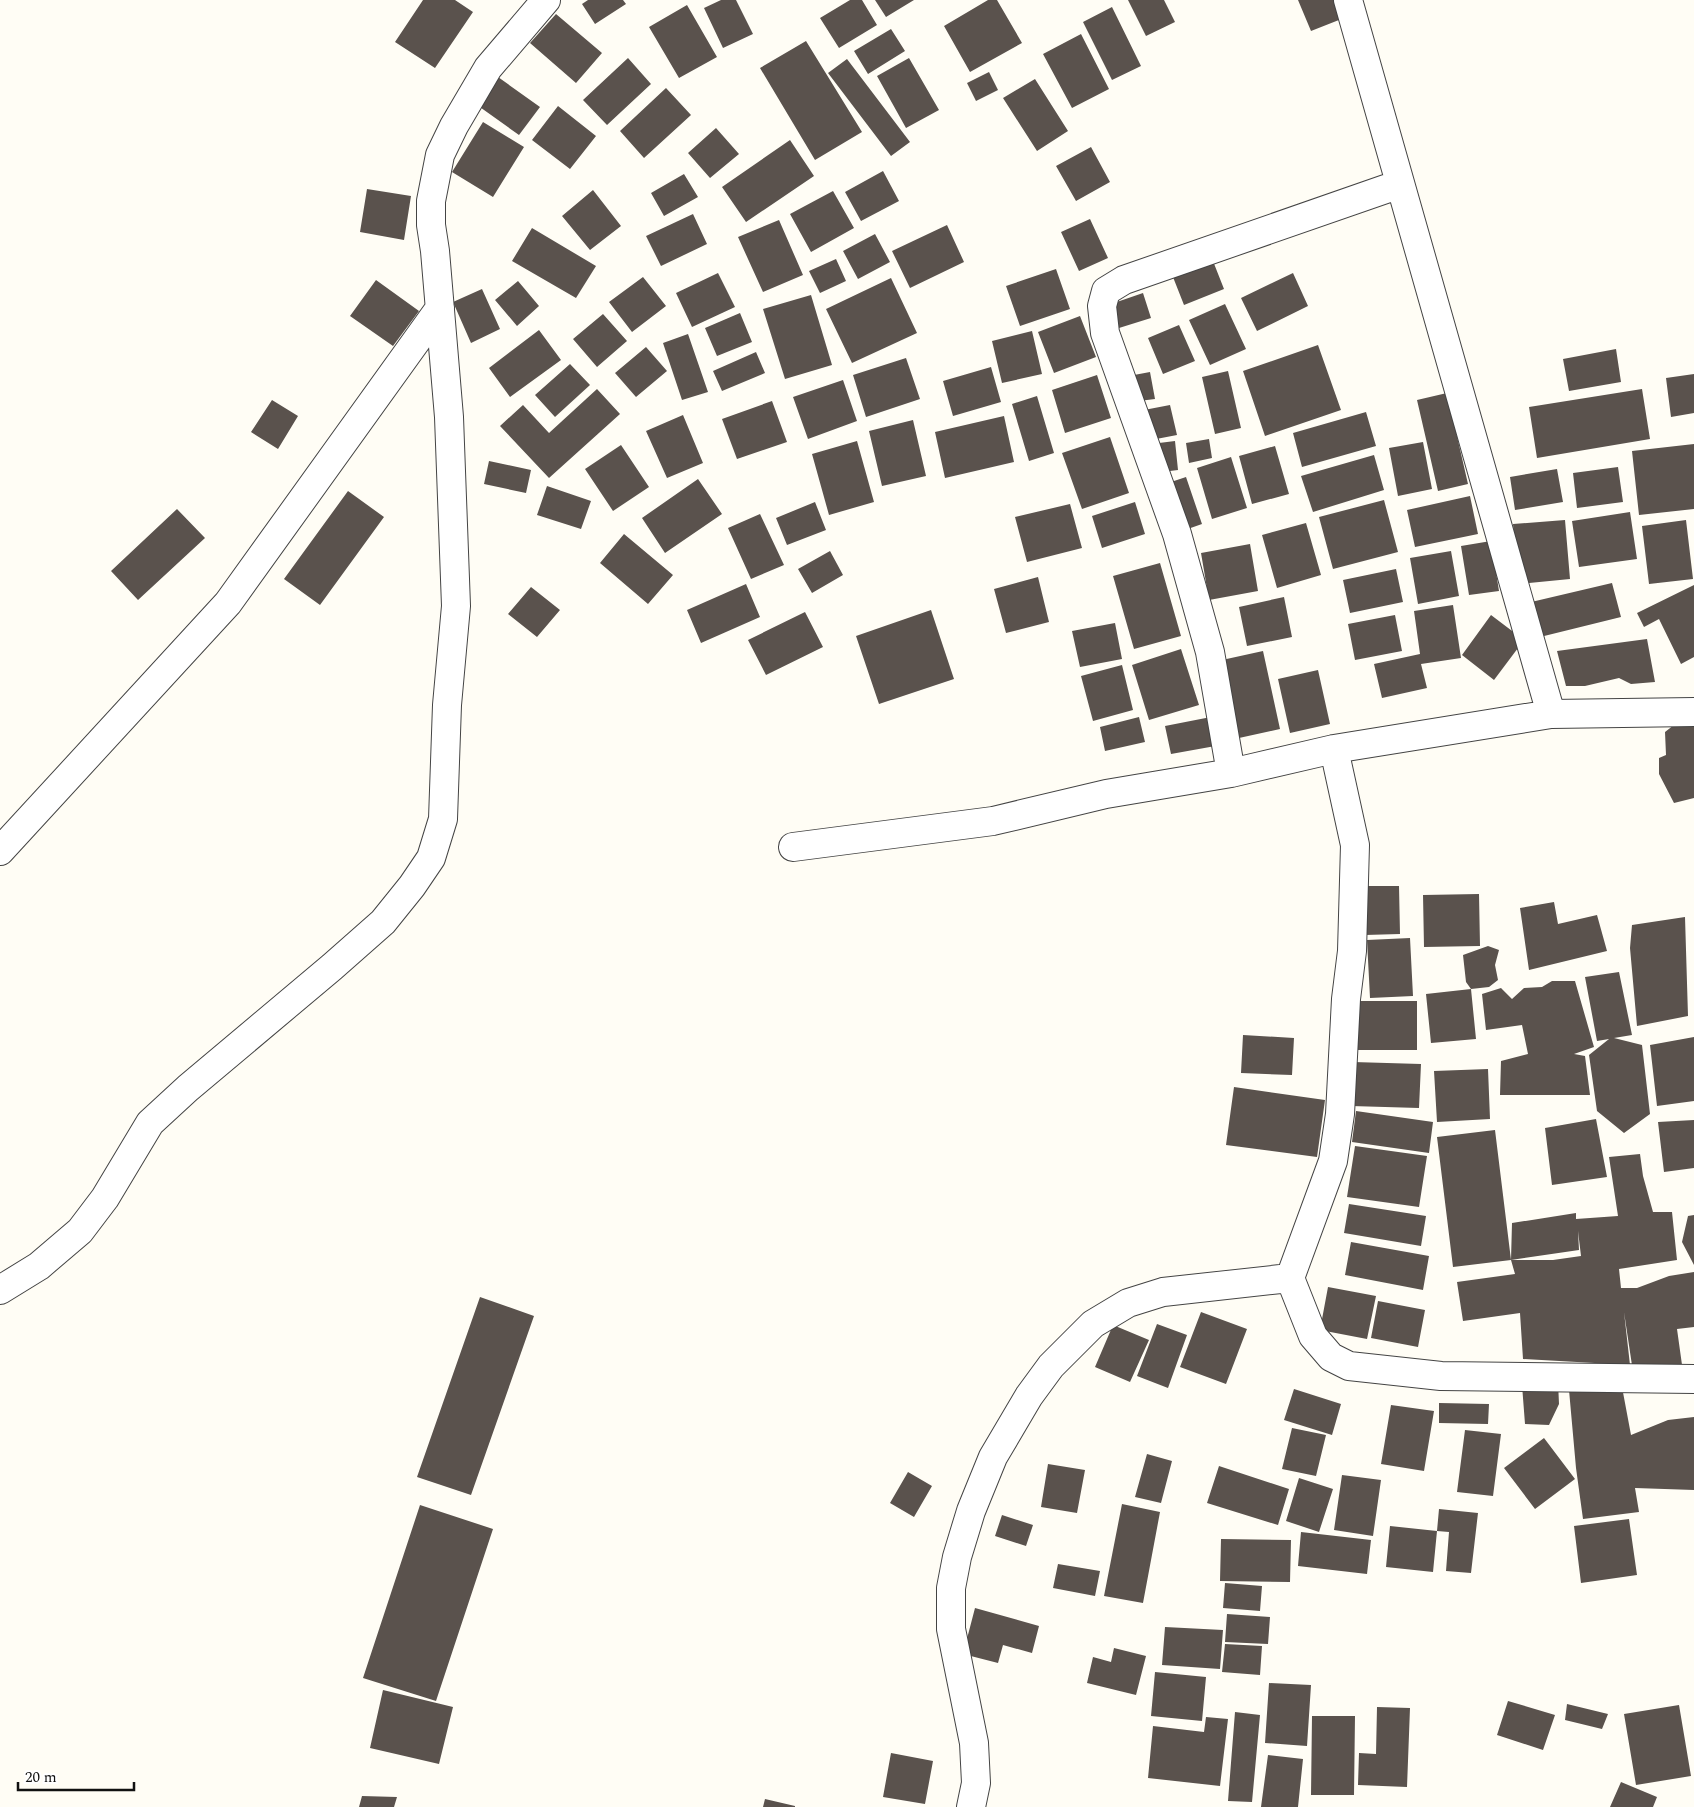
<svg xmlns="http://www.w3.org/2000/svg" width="1694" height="1807" font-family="Spectral,serif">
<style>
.building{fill:#5a524d;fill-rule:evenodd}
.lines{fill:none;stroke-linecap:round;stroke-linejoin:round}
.minor-casing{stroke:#444;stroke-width:30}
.minor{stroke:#fff;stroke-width:28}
</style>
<rect width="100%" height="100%" fill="#fffdf5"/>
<path class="building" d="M423,0H455L473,12L435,68L395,42Z
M588,0H623L626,4L595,24L582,4Z
M721,0H736L753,34L723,48L704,8Z
M850,0H862L877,25L839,48L820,18Z
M875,0H914L886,17Z
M988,0H997L1022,43L970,72L944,26Z
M1128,0H1164L1175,22L1146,36Z
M1298,0H1337L1344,18L1311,31Z
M687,5L717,57L679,78L649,27Z
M1112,7L1141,66L1112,80L1083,22Z
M556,14L602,53L576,83L530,43Z
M891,29L905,51L868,74L854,51Z
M1081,34L1109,89L1072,108L1043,54Z
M806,41L862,132L815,160L760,68Z
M628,58L651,84L607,125L583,100Z
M909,58L939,110L906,128L877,76Z
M847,59L910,142L891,156L828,73Z
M989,72L998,90L976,101L967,83Z
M498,77L540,107L519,135L477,105Z
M1035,79L1068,131L1037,151L1003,98Z
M666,88L691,115L644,158L620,131Z
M558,106L596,136L570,169L532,140Z
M483,122L524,147L493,197L452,172Z
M716,128L739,154L710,178L688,153Z
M790,140L814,176L746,222L722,187Z
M1091,147L1110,182L1076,201L1056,166Z
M883,171L899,201L861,221L845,192Z
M684,174L698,197L664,216L651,193Z
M367,189L411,196L404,240L360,232Z
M593,190L621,226L590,250L562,216Z
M833,191L854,228L811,252L790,214Z
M693,214L707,244L661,266L646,236Z
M1090,219L1108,258L1079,271L1061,232Z
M779,220L803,275L763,292L738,237Z
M947,225L964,262L910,288L892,251Z
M532,228L596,266L576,298L512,261Z
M875,234L890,262L858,279L843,251Z
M1211,256L1224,289L1184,305L1171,272Z
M836,259L846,281L820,293L809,271Z
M1056,269L1070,309L1020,326L1006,286Z
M718,273L735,307L692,327L676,293Z
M1293,273L1308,306L1257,331L1241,298Z
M643,277L666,306L632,332L609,302Z
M891,278L917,333L852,363L826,309Z
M376,280L419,311L393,346L350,316Z
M518,281L539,306L517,326L495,300Z
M482,289L500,329L471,343L453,302Z
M1143,293L1151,318L1119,328L1111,304Z
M811,295L832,365L785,379L763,309Z
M1225,304L1246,349L1210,365L1189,320Z
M740,313L752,342L717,356L705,328Z
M603,314L627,341L597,367L573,339Z
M1080,316L1096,357L1054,373L1038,332Z
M1179,325L1195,361L1163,374L1148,338Z
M539,330L561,360L510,397L489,368Z
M1032,331L1042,374L1002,383L992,341Z
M688,334L708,392L682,400L663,343Z
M1318,345L1341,410L1265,436L1243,371Z
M646,347L667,371L636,397L615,373Z
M1616,349L1621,382L1569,391L1563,359Z
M756,352L765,373L722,391L713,371Z
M906,358L920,399L866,417L853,375Z
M570,364L590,385L555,417L535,395Z
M991,367L1001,402L953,416L943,381Z
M1228,371L1241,428L1215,434L1202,377Z
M1150,372L1155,399L1139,401L1134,375Z
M1694,374V413L1671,417L1666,378Z
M1097,375L1111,418L1065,433L1052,390Z
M843,380L857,421L808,439L793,397Z
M597,389L620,414L549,478L500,426L523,405L549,433Z
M1642,389L1650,439L1537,458L1529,407Z
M1447,393L1468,484L1438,491L1417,400Z
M1037,396L1054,453L1029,461L1012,404Z
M272,400L298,416L278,449L251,432Z
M772,401L787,442L737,459L722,419Z
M1170,405L1177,435L1151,440L1144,410Z
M1366,412L1376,446L1302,467L1293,433Z
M683,415L703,463L667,478L646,431Z
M1004,416L1014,462L945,478L935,432Z
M913,420L926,476L882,486L869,431Z
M1110,437L1129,493L1082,509L1062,453Z
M1209,439L1212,458L1189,463L1186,443Z
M857,441L874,502L829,515L812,454Z
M1175,441L1178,470L1162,472L1159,443Z
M1423,442L1432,489L1398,496L1389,448Z
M1694,444V509L1639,515L1632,451Z
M621,445L649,487L613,511L585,469Z
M1275,446L1289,494L1252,504L1239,456Z
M1374,455L1384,490L1313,512L1301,476Z
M1231,457L1247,508L1212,519L1197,468Z
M489,461L531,470L526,493L484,484Z
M1618,467L1623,502L1577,508L1573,473Z
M1557,469L1563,502L1515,510L1510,477Z
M1186,477L1202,524L1182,531L1165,484Z
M698,479L722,514L665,553L642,518Z
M547,486L591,501L581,529L537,515Z
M348,491L384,517L320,605L284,579Z
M1470,496L1478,534L1415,547L1407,510Z
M1384,500L1398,552L1333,569L1319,517Z
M815,502L826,530L787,545L776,518Z
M1135,502L1145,534L1102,548L1092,516Z
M1070,504L1082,548L1027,562L1015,517Z
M177,509L205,538L138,600L111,571Z
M1630,512L1637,559L1579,567L1572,521Z
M760,514L784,565L751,579L728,528Z
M1565,520L1570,579L1518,584L1513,524Z
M1686,520L1693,579L1649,584L1642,526Z
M1306,523L1321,575L1277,588L1262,535Z
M624,534L673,575L648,604L600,563Z
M1491,541L1499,591L1469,595L1461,546Z
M1250,544L1258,591L1209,600L1201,553Z
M830,551L843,575L812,593L798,569Z
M1451,551L1459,596L1418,604L1410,558Z
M1160,563L1181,636L1134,649L1113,576Z
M1396,569L1403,602L1350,613L1343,580Z
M1038,577L1049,622L1006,633L994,589Z
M1612,583L1621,617L1536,638L1527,603Z
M746,584L760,617L701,643L687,610Z
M1694,585V657L1681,664L1659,619L1644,627L1637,613Z
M531,587L560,610L537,637L508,614Z
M1284,597L1292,637L1247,646L1239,607Z
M1453,605L1461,658L1421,664L1427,688L1382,698L1374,664L1420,654L1414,611Z
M931,610L954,679L879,704L856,636Z
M805,612L823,647L766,675L748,640Z
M1395,615L1402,651L1355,660L1348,624Z
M1491,615L1524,640L1494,680L1462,655Z
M1115,623L1122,659L1080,667L1072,631Z
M1647,639L1655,682L1631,684L1619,678L1585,686H1566L1557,651Z
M1181,649L1199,705L1149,720L1132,665Z
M1263,651L1280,729L1239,738L1222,660Z
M1122,665L1133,710L1093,721L1081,676Z
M1318,670L1330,724L1290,733L1278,679Z
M1216,716L1221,745L1171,754L1165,726Z
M1139,717L1145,742L1105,751L1100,727Z
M1694,717V798L1674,803L1659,774V758L1666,755L1665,732L1674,725Z
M1365,886H1399L1400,934L1365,935Z
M1479,894L1480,946L1424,947L1423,895Z
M1554,902L1558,924L1597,915L1607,951L1529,970L1520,908Z
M1685,917L1688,1016L1637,1026L1630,948L1632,925Z
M1410,938L1413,996L1370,998L1367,940Z
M1488,946L1499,950L1495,965L1498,980L1489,987L1471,989L1476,1039L1431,1043L1426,994L1471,989L1466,982L1463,955Z
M1619,972L1632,1035L1614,1038L1642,1045L1650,1114L1624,1133L1597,1111L1589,1055L1609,1039L1597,1041L1585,977Z
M1552,981H1575L1594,1047L1574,1054L1585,1056L1590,1095H1500L1501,1061L1528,1054L1522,1025L1486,1030L1482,994L1501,988L1512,999L1524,988L1542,987Z
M1354,1001H1417V1050H1354Z
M1243,1035L1294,1038L1292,1075L1241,1073Z
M1694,1037V1101L1657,1106L1650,1045Z
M1353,1062L1421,1064L1419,1108L1351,1106Z
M1488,1069L1490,1119L1437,1122L1434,1071Z
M1234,1087L1325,1100L1317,1157L1226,1145Z
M1356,1111L1433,1122L1429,1153L1352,1142Z
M1596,1119L1607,1177L1552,1185L1545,1128Z
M1694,1120V1168L1664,1172L1658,1122Z
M1495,1130L1511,1260L1512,1223L1576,1213V1219L1618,1216L1609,1157L1640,1154L1643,1176L1653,1212H1672L1677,1260L1619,1269L1621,1288H1637L1669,1276L1694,1272V1327L1677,1329L1683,1372H1633L1624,1312L1630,1365L1523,1359L1520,1313L1463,1321L1457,1282L1515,1274L1511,1260L1453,1267L1437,1137ZM1578,1231L1581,1256L1553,1260H1511L1579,1250Z
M1355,1146L1427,1156L1419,1207L1347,1197Z
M1349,1204L1426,1216L1421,1246L1344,1233Z
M1694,1215V1265L1682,1242L1688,1216Z
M1351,1242L1429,1256L1423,1290L1345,1275Z
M1328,1287L1376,1296L1367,1339L1320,1330Z
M480,1297L534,1316L471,1495L417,1477Z
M1378,1301L1425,1310L1418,1347L1371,1338Z
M1201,1312L1247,1329L1226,1384L1180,1367Z
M1157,1324L1187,1335L1168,1388L1137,1376Z
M1113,1325L1149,1340L1130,1382L1095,1367Z
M1558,1382L1559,1404L1549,1425L1525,1424L1522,1385Z
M1622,1387L1631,1435L1668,1420L1694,1417V1490L1635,1488L1639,1512L1583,1519L1576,1468L1569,1390Z
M1294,1389L1341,1404L1332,1435L1284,1420Z
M1439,1403L1489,1404L1488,1424L1439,1423Z
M1391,1405L1434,1411L1424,1471L1381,1464Z
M1292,1428L1326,1435L1316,1476L1282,1469Z
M1465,1430L1501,1434L1493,1496L1457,1492Z
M1544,1438L1575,1479L1535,1509L1504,1468Z
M1147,1454L1172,1461L1161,1503L1135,1497Z
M1048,1464L1085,1470L1077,1513L1041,1507Z
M1219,1466L1289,1489L1278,1525L1207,1503Z
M908,1472L932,1486L914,1517L890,1503Z
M1342,1475L1381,1480L1373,1536L1334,1530Z
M1299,1478L1333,1489L1319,1532L1286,1521Z
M1122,1504L1160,1512L1143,1603L1104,1596Z
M420,1505L493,1529L436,1701L363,1678Z
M1439,1509L1478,1513L1471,1573L1446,1571L1449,1532L1437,1531L1433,1572L1386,1567L1390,1526L1437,1531Z
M1002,1515L1033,1525L1026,1546L995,1536Z
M1629,1519L1637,1575L1581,1583L1574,1526Z
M1301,1532L1371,1540L1367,1574L1298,1566Z
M1221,1539L1291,1540L1290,1582L1220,1581Z
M1058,1564L1100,1571L1095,1596L1053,1588Z
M1225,1583L1262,1586L1260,1611L1223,1608Z
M975,1608L1039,1626L1032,1653L1003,1645L998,1663L963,1654Z
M1227,1614L1270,1617L1268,1644L1225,1642Z
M1165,1627L1223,1630L1220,1669L1162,1665Z
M1225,1644L1262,1646L1260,1675L1222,1672Z
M1114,1648L1146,1656L1136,1695L1087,1683L1093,1657L1111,1662Z
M1155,1672L1206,1677L1202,1721L1151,1716Z
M1269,1683L1311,1685L1307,1746L1265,1743Z
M383,1690L453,1707L439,1764L370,1748Z
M1508,1701L1555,1715L1543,1750L1497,1735Z
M1567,1704L1608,1714L1602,1729L1565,1720Z
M1679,1705L1691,1776L1636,1785L1624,1714Z
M1377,1707L1410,1708L1407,1787L1358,1785L1359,1753L1376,1754Z
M1235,1712L1260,1715L1252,1802L1228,1801Z
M1312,1716H1355L1354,1795H1311Z
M1206,1717L1228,1719L1220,1786L1148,1778L1153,1726L1204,1732Z
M891,1753L933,1761L925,1804L883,1797Z
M1268,1755L1303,1759L1298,1807H1261Z
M1621,1782L1657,1797L1653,1807H1610Z
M362,1796L397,1797L394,1807H359Z
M765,1799L795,1806V1807H763Z"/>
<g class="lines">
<g class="minor-casing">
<path id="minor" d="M1348,0L1551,714
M1231,773L1210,652L1177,534L1105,333L1102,306L1106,291L1124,280L1400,184
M793,847L993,821L1106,794L1231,773L1334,749L1551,714L1694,712
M0,851L228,603L440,308
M1290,1278L1313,1336L1331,1357L1349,1366L1441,1376L1694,1379
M0,1290L39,1266L80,1231L105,1198L150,1123L188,1088L332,967L383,922L412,886L431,858L443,819L447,705L456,606L449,417L435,251L431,225V201L440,155L454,126L488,68L546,0
M971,1807L976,1783L974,1743L951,1629V1588L957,1557L971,1511L993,1457L1029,1396L1051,1366L1093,1324L1128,1303L1163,1292L1290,1278L1333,1161L1340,1114L1346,999L1352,951L1355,845L1334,749"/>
</g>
<use href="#minor" class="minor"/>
</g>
<path d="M18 1782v8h116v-8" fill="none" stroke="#111111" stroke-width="2.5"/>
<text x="25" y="1782" font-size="15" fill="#111111" stroke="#ffffff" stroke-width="4" paint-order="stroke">20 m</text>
</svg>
